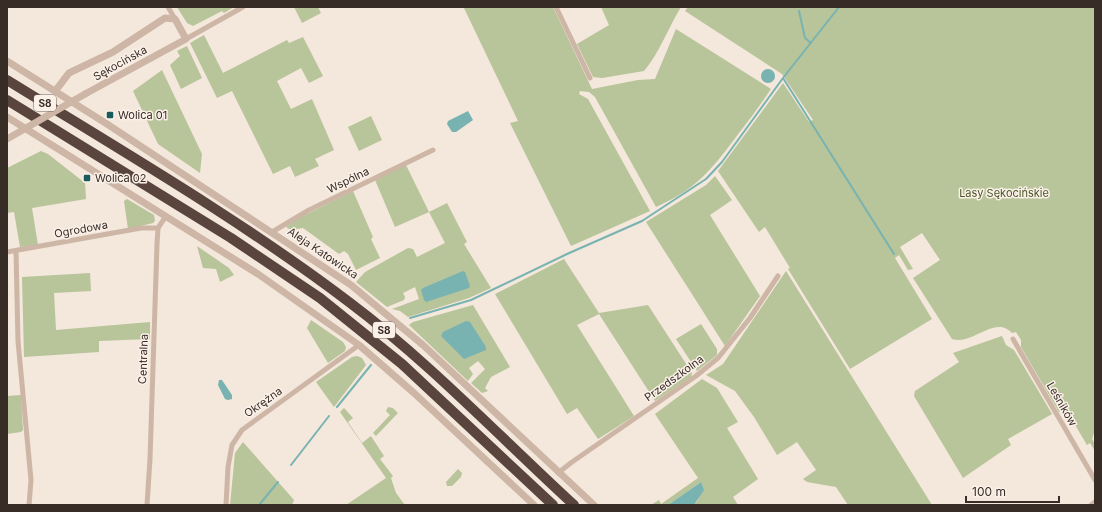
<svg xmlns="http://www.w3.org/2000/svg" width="1102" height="512" font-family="Inter,sans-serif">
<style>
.green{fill:#b8c49a}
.water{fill:#78b3b2}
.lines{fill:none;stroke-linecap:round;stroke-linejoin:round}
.stream{stroke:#78b3b2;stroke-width:2}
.minor{stroke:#cdb6a6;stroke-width:5}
.tertiary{stroke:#cdb6a6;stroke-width:7}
.motorway{stroke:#5a453e;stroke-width:10}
.tertiary-bridge{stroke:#cdb6a6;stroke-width:7}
.poi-dot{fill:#1a5b5d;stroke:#fbf1e8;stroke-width:1.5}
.labels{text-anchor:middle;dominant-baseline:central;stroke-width:3;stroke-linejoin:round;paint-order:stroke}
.shield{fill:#fbf1e8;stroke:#726761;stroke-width:1}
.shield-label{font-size:10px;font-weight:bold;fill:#382c27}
.street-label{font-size:11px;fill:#382c27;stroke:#fbf1e8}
.poi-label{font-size:11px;fill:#382c27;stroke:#fbf1e8;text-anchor:start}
.park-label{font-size:11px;fill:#495829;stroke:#fbf1e8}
</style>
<rect width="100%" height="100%" fill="#f4e7db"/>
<path class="green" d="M177,7H234L224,13L222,11L193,26L187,23Z
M294,7H318L321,13L302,23Z
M466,7H553L592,89L638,80L655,79L676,29L771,89C761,104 750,119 739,133C713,168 697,189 656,207L595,97L589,92L580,91L579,94L588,99L650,211L571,246L510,123L518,121L464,8Z
M601,7H681C668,28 660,52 644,71L602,78L593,77L577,44L609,25Z
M688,7H1095V430L1092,439L1095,444V451L1090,443L1087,445L1065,408L1059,412L1021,347V340L1016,332L1012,333C995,314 972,346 952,339L913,278L940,260L922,233L900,247L913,269L908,270L899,255L895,258L932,319L850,369L788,269L790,268L765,227L759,232L718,171L783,83L809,122L813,120L782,74L685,11Z
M204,35L223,73L287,40L289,43L303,37L323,76L309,83L301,68L277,81L291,109L312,99L334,150L315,159L319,166L295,177L290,166L273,174L232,91L217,98L190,43Z
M187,46L202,78L181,89L170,65L180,56L177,51Z
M162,70L202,154L200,173L158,144L133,91Z
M371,116L382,140L359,151L348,127Z
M41,151L48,154L85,183L86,199L32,208L38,245L20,247L14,212L7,213V168Z
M406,165L429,212L447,203L467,242L464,244L491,288L469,298L408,317L400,311L392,309L419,299L415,287L403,293L405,297L404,300L387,307L356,282L365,272L408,248L413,249L417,257L445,243L429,212L395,227L375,180Z
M715,176L732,200L710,215L760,296L725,346L646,222L706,185Z
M353,191L373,237L371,239L380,258L356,270L348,254L344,251L339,254L303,228L291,230L286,227L297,219Z
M127,199L154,215L155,221L153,223L128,229L124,201Z
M197,246L229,268L234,275L220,282L216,269L203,268Z
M564,259L599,313L648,305L692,373L691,377L655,401L599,314L577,325L634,416L598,439L577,408L567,414L495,294Z
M786,271L932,505H848L836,487L807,482L803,479L816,470L797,442L777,455L754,417L735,391L706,375L723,364Z
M90,273L91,291L54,293L56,330L150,322V339L99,341V352L24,357L22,277Z
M473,305L510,367L491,377L485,388L488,391L482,393L471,383L485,369L478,361L469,368L473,374L468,381L409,325L413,322Z
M311,320L343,342L346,347L345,351L328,363L307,328Z
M701,324L717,349V355L697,371L676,339Z
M1002,336L1006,345L1014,350L1052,414L1008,439L1011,445L963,478L914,396L915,391L959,362L953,353Z
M357,356L362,358L366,365L334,407L316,382L352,357Z
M702,379L717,388L738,422L727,428L758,479L733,497L738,505H694L698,500L701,482L668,505H651L659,500L661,504L698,478L655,414Z
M21,395L23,430L21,432L7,434V396Z
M388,407L393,408L398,413L376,436L373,433L390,415L386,411Z
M344,408L353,418L348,422L362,443L371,436L384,456L380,459L393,476L391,478L396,493L405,505H346L386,478L340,412Z
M243,442L294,500L292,505H230L235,453Z
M458,469L462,473L461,477L452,486H447L446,482Z"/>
<path class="water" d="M761 76a7 7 0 1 1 14 0a7 7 0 1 1-14 0Z
M468,111L473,120L456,132H452L447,124L448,121Z
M463,271L465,272L470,286L469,288L426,302L424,300L421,290L423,288Z
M466,321L470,322L486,347V350L464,359L441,336L443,332Z
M219,380H222L232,395V399L228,400L225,399L218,385Z
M701,482L704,490L694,505H668Z"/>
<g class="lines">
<path class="stream" d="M799,11L805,38L811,43
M783,78L894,254
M410,318L471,300L567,254L642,221L706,179L722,162L783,78L839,7
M337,407L371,365
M291,465L329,416
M259,505L278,482"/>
<path class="minor" d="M168,7L175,19
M556,7L590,78
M186,39L243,7
M272,232L309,210L433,150
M16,251L18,341L31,480L29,505
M7,252L141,228H158
M1013,339L1095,480
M558,473L572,462L696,376L718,358L750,318L778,276
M147,505L150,459L157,244L158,228L166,216
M226,505L228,467L232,445L242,430L359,345
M1091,505L1095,502"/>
<path class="tertiary" d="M7,61L107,124L351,285L423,345L594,505
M56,90L69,73L113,52L165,18L175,19L186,39L85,94
M7,117L258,274L359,345L414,393L534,505"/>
<path class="motorway" d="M7,80C122,151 241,220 349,302C429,362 500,437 574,505
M7,100L231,238L320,298L402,364L553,505"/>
<path class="tertiary-bridge" d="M7,139L85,94"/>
</g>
<g class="poi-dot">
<rect x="106" y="111" width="8" height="8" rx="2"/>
<rect x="83" y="174" width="8" height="8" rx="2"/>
</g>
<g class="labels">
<g class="shield">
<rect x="34" y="95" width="22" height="16" rx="3"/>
<rect x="373" y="322" width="22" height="16" rx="3"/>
</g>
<g class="shield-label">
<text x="45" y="103">S8</text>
<text x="384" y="330">S8</text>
</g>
<g class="street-label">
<text transform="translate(120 63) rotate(-29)">Sękocińska</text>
<text transform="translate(348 180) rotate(-26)">Wspólna</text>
<text transform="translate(81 229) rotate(-10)">Ogrodowa</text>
<text transform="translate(323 253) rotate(34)">Aleja Katowicka</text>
<text transform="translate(143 359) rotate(-88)">Centralna</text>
<text transform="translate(674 378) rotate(-36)">Przedszkolna</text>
<text transform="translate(263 402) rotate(-35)">Okrężna</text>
<text transform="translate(1062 404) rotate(60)">Leśników</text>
</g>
<g class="poi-label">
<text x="118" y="115">Wolica 01</text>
<text x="95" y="178">Wolica 02</text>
</g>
<g class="park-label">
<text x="1004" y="193">Lasy Sękocińskie</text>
</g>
</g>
<rect width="1102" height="512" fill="none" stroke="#382c27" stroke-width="16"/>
<path d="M966 496v6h93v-6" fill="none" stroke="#382c27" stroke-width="2"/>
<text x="972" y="496" font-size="12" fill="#382c27" stroke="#fbf1e8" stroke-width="3" paint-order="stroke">100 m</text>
</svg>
